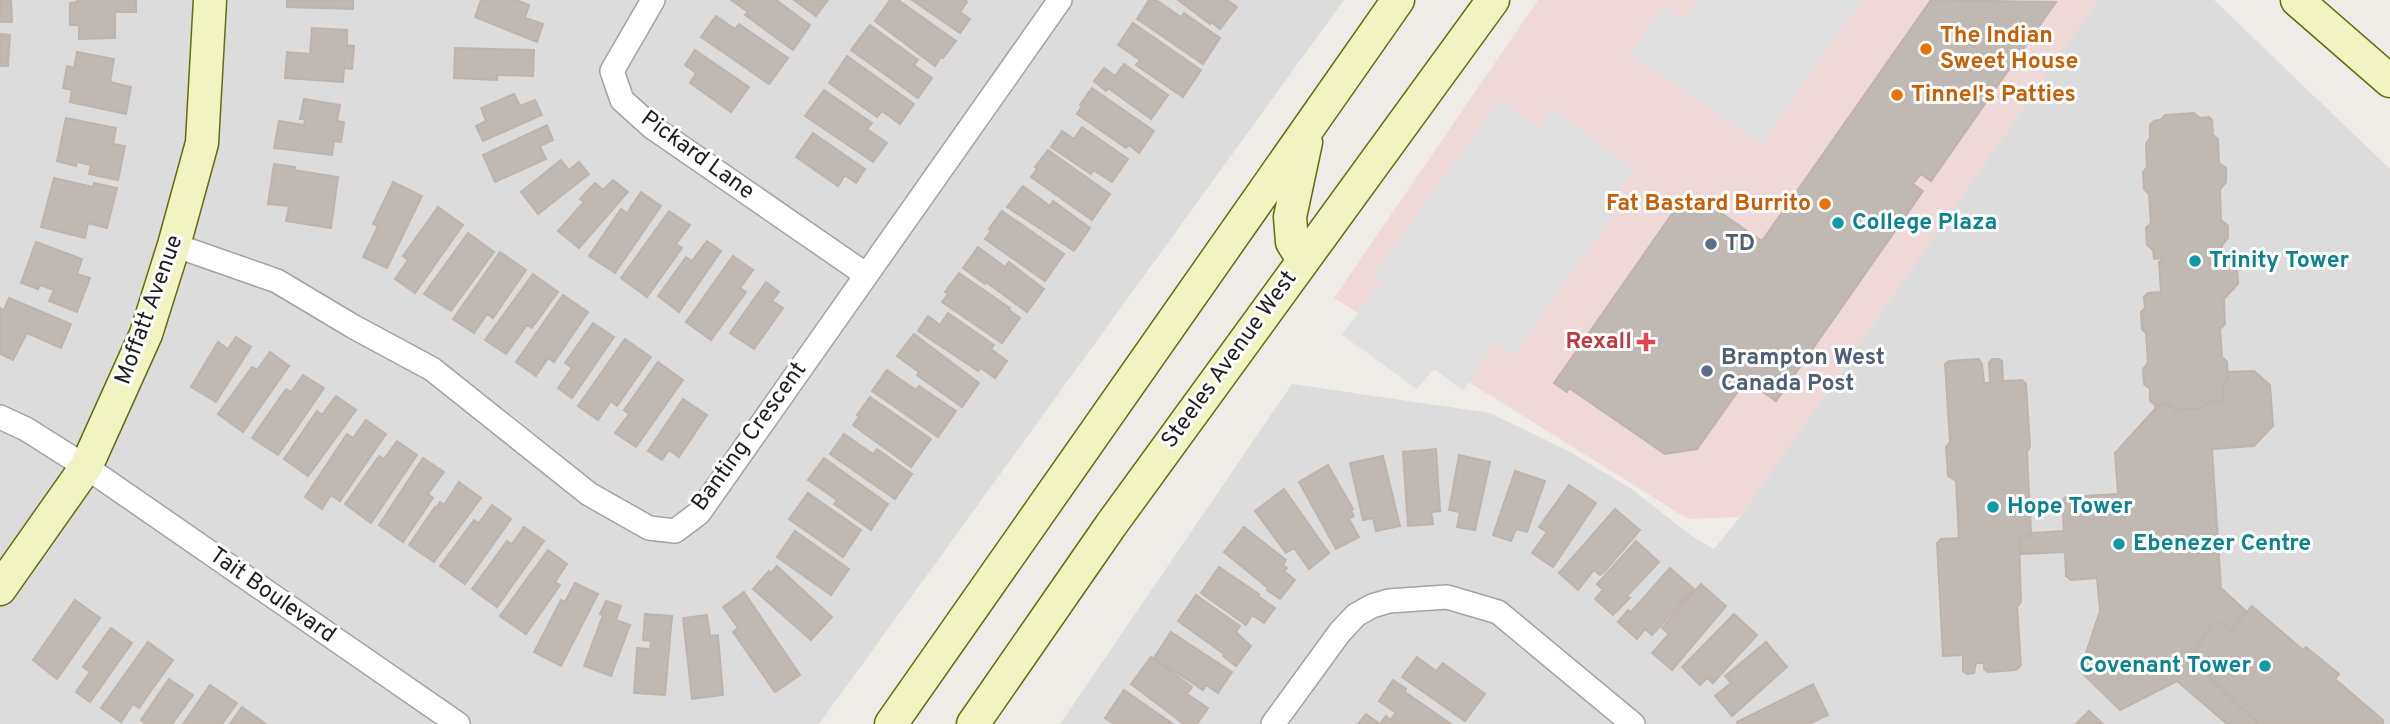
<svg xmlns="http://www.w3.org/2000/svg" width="2390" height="724" font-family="Overpass,sans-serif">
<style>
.residential{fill:#dddcdc}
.commercial{fill:#eed8d8}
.parking{fill:#dfdfdf}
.building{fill:#bfb8b3;stroke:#bfb3aa;stroke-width:2}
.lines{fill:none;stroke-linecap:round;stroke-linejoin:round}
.street-casing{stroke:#a3a3a3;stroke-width:26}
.secondary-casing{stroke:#636c10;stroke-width:35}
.street{stroke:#fff;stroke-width:23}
.secondary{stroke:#f1f3c0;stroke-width:32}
.food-dot{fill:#e8710a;stroke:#fff;stroke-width:2.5}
.culture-dot{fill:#0f9aa8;stroke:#fff;stroke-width:2.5}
.service-dot{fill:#5c6f8a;stroke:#fff;stroke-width:2.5}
.health-dot{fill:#e0444e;stroke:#fff;stroke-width:2.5}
.labels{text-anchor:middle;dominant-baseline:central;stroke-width:6;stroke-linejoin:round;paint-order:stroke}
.food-label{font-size:23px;font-weight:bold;fill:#c56008;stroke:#fff;text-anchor:start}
.street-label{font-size:23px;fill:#1f1f1f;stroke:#fff}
.culture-label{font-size:23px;font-weight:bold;fill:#0d838f;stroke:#fff;text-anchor:start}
.service-label{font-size:23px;font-weight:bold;fill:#4e5e75;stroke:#fff;text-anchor:start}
.health-label{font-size:23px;font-weight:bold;fill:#be3a42;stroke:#fff;text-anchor:end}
</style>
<rect width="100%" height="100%" fill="#efece7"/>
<path class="residential" d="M0,0H1344L819,724H0Z
M2098,0H2214L2390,169V724H1060L1292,384L1490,413L1572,453L1630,488L1692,536L1714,549L1740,517Z"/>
<path class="commercial" d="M1538,0H2098L1740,517L1688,519L1334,298Z"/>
<path class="parking" d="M1698,0H1862L1761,144L1630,53L1663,6L1684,20Z
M1500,99L1539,128L1551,109L1634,169L1621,186L1612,216L1515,355L1495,343L1463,391L1436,370L1432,371L1417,389L1342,335L1377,287L1389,290V287L1372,276Z"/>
<path class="building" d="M0,0H11L12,22H0Z
M77,0H136V12H115V38L79,39V25H70V3L77,2Z
M287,0H353V9L287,7Z
M481,0H516L529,5L525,18L543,24L537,42L475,17Z
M731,0H776L810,25L793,50L745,15L748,12Z
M794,0H828L816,16Z
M890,0H898L956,41L943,58L941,57L935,66L875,21Z
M912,0H965L967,2L960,12L970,19L960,33Z
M1149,0H1156L1181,17L1184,13L1220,38L1203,64L1137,19Z
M1178,0H1227L1237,7L1220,29L1211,22L1210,24Z
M1931,0L2056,2L1931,181L1921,174L1913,184L1923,191L1776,401L1746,380L1697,449L1665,454L1569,388L1567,392L1554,383L1679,204L1702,200L1762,241Z
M716,16L735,29L739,24L788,58L769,84L701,37Z
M1133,23L1201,70L1183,97L1136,65L1140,60L1118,45Z
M870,25L918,60L914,65L932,78L918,98L851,50Z
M312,28L347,30V45L354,46L352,69L344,68L343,82L285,78L287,52L310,54Z
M0,34L10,35L8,66H0Z
M455,48L534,50L533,76L497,75V80L454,78Z
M695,50L749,87L731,112L690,83L696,73L685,65Z
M77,52L114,59L110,82L131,87L126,114L70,102L72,90L63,88L67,66L74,68Z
M847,56L914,104L900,124L882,111L877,117L829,83Z
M1124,64L1168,95L1151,119L1108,88L1106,91L1094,81L1104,68L1115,76Z
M1092,88L1154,131L1139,153L1129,145L1126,148L1077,114L1082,106L1080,105Z
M824,90L872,123L867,129L887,143L873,162L805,116Z
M514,94L520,106L535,100L542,115L483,141L476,126L486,121L481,108Z
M304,99L340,105L337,121L344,122L341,142L334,141L332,155L274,148L279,121L304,125L305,119H300Z
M2194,113L2200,118L2209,117L2212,120L2213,135L2218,139L2219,163L2226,168V182L2220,190L2221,220L2228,226V238L2222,245V255L2237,268L2238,284L2224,299L2225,324L2220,329L2222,357L2227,362L2228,380L2223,385V398L2220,401L2208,402L2203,408L2175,410L2169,404L2155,405L2150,401V389L2144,384L2143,369L2148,363L2146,333L2142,329L2141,312L2145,308L2144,297L2148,293L2161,292L2159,262L2164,258L2154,259L2153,250L2147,245L2146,228L2151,223L2149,194L2144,189L2143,172L2147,167L2146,144L2150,138V125L2154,121L2160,120L2165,115Z
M66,118L116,128L113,144L125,146L118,180L89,174L91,165L77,162L76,166L57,161Z
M547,125L553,140L540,146L546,159L495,182L483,155Z
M1082,127L1128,159L1112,182L1093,170L1091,174L1051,147L1062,131L1074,139Z
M813,133L865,169L856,183L845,175L838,186L796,157Z
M1048,150L1110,194L1092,220L1031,177L1037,169L1035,167Z
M561,160L569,170L579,162L589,174L538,214L521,192Z
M274,164L295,167L294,170L338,177L331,228L286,221L289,206L268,204Z
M54,178L93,187L94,183L117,188L107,228L88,223L85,238L41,227Z
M613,180L628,192L579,248L558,231L584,202L580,199L595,183L603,190Z
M393,182L422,196L387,268L363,257L378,226L373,224Z
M1023,186L1050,206L1053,201L1090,228L1074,251L1007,207Z
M641,192L661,206L615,273L589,256L621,209L627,213Z
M438,207L463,225L415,293L395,279L408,260L403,256Z
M669,211L690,225L676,244L682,248L647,297L621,278Z
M1002,211L1064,254L1045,281L985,239L991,231L989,229Z
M468,233L494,252L451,311L424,294Z
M707,241L721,251L679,312L658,296L686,257L692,261Z
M36,242L82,259L77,274L90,278L77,312L49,301L54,290L40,285L38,289L21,283Z
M978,247L1005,267L1009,262L1044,289L1027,312L986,282L985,284L963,268Z
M500,252L526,270L493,318L487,314L474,333L453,319Z
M733,256L753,270L740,288L746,292L711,340L686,322Z
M959,273L1010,308L1009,310L1020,318L1002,343L942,302L948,294L945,292Z
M533,274L558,292L532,328L527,325L506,354L485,340Z
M766,282L779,292L772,301L783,308L754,349L730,333Z
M563,295L588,312L554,362L548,358L536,376L516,362Z
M9,298L71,324L61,348L27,333L13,360L0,354V308L4,310Z
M948,313L994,345L991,349L1007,361L995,378L981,368L978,371L918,331L928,316L940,325Z
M593,323L614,337L572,398L558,388L572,368L565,363Z
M914,334L979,383L962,407L917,375L919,372L897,356Z
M236,337L251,347L216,402L191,387L218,342L228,349Z
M625,339L651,357L617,406L611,401L598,420L578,406Z
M270,352L289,366L243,432L218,414L252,367L257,370Z
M1979,359L1982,364L1984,383H1990L1989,363L1992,359H1998L2002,361L2003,381L2022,380L2026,384L2030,447L2027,452L2031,533L2029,536L2019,537L2021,602L2017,607L2021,665L2016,670L1988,672L1984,669V663H1976L1974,673L1967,674L1963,671V655L1943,656L1937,543L1941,539L1959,538L1956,481L1948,476L1946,447L1950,442L1945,364L1949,361Z
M658,362L683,380L636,447L615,433L629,414L624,410Z
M887,370L916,390L919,386L956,411L938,437L872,391Z
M2254,371L2270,385L2273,426L2254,446L2212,449L2221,588L2247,612L2230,631L2220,623L2212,624L2193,654L2201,662V670L2259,724H2227L2177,681L2120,710L2080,671L2100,611L2097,578L2071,580L2066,576L2065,552L2020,554L2019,537L2029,536L2031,533L2064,531L2062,501L2066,497L2118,494L2115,453L2155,409V405L2169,404L2175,410L2203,408L2208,402L2220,401L2223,398V385L2228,380V372Z
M303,375L324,388L278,455L252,438L286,389L291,392Z
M336,396L356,410L308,476L284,459L317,411L322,415Z
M870,397L931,439L911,467L853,425L859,417L857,415Z
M683,399L707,415L679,457L669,450L662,460L648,451Z
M366,420L386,434L340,501L331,495L322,509L305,497L347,434L353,438Z
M844,434L873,454L877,449L912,474L895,499L830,454Z
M397,441L417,455L371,523L345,504L379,456L384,459Z
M1436,449L1440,511L1431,512L1433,524L1408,526L1403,452Z
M1459,455L1490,462L1475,530L1457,527L1460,512L1449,510Z
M1383,456L1400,526L1376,531L1373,518L1363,520L1350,463Z
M423,458L444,472L428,494L433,498L403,542L379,525Z
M824,458L888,504L871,530L834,504L837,500L808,480Z
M1328,465L1353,509L1351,511L1354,516L1349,519L1359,537L1336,549L1299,482Z
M1515,471L1545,481L1527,532L1516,529L1511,541L1493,535Z
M459,482L481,498L434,562L409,545L435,507L436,509L440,502L444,505Z
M1569,485L1596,503L1553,567L1532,553L1547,532L1539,527Z
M1284,489L1329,553L1309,569L1294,548L1286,553L1255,511Z
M808,493L861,530L843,557L789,519Z
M492,505L511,519L465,584L440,566L474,520L479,523Z
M1615,509L1640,530L1605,571L1600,575L1594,570L1578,590L1559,573Z
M524,527L544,541L497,607L472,589L507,541L512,544Z
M1244,527L1286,560L1283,565L1287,568L1284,571L1295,580L1280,599L1267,590L1268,588L1224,552Z
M795,531L849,569L831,595L777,557Z
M1636,541L1659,562L1627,596L1630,598L1613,615L1595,599L1603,590L1597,584Z
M548,550L567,564L555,582L560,585L526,634L500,616Z
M777,566L832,617L811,640L753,589L769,571L771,573Z
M1219,567L1259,594L1258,596L1275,608L1264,623L1252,615L1246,625L1201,593Z
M1670,568L1694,589L1652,635L1645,629L1637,639L1618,622L1628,610L1631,612Z
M575,583L598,594L561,666L534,652L561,600L565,602Z
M1701,584L1726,606L1672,670L1652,653L1669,634L1662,628Z
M744,592L800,675L775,692L733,632L738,628L723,607Z
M1196,595L1240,626L1236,632L1251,646L1236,666L1223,656L1224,654L1178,621Z
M75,600L100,618L57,679L33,660Z
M606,601L621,606L616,620L630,625L611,676L584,666L603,615L600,614Z
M2252,606L2303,650L2306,647L2339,674L2335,679L2383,720V724H2259L2247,713L2201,670V662L2193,654L2212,624L2220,623L2230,631Z
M645,614L672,616L665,695L634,693L637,648L650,649L651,641L643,640Z
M1734,614L1757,635L1713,683L1707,678L1700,685L1682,667Z
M707,615L710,636L718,635L723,695L692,699L683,618Z
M111,628L132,643L90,702L76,692L90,672L83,667Z
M1171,632L1232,672L1218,693L1206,685L1203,690L1154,658Z
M148,642L173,660L139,708L133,704L121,722L101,708Z
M1766,642L1787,667L1732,716L1715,696L1731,683L1725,676Z
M1151,657L1192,687L1187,694L1208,708L1197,724H1184L1131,684Z
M1417,657L1436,671L1443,663L1485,694L1465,721L1402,677Z
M169,679L193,695L172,724H146L141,720Z
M1393,680L1406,689L1405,692L1451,724H1398L1391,719L1396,713L1379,701Z
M1813,684L1828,715L1809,724H1738L1737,722Z
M210,685L237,703L222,724H183Z
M1124,690L1173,724H1114L1105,718Z
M242,707L266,724H230Z
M2089,711L2103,724H2076Z
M1366,714L1380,724H1358Z
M1386,716L1392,722L1395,724H1380Z"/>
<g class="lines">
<g class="street-casing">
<path id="street" d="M653,0L612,71L622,100L652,127L865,274
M174,245L277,281L354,327L432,369L589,494L649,528L675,531L699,513L1060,0
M0,417L26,429L86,467L458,724
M1273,724L1340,632L1356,615L1372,606L1389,601L1447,597L1498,612L1633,724"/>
</g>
<g class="secondary-casing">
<path id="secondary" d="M2297,0L2390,81
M1303,260L1292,242L1290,217L1306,142
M0,589L86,467L146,334L174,245L202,143L210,0
M891,724L1398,0
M973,724L1111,525L1493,0"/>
</g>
<use href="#street" class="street"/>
<use href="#secondary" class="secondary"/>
</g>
<g class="food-dot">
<circle cx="1926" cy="49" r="7"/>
<circle cx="1897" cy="95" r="7"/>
<circle cx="1825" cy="204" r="7"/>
</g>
<g class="culture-dot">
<circle cx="1838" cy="223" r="7"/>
<circle cx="2195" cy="261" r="7"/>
<circle cx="1993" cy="507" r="7"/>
<circle cx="2119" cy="544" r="7"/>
<circle cx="2265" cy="666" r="7"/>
</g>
<g class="service-dot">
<circle cx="1711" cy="244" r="7"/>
<circle cx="1707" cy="371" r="7"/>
</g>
<path class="health-dot" d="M1642.5 331.5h7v7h7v7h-7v7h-7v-7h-7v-7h7z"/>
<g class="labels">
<g class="food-label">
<text x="1940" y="36">The Indian<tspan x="1940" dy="26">Sweet House</tspan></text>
<text x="1911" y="95">Tinnel's Patties</text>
<text x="1811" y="204" text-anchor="end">Fat Bastard Burrito</text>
</g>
<g class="street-label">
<text transform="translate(697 156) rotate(36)">Pickard Lane</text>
<text transform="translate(150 310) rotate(-70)">Moffatt Avenue</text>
<text transform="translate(1230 360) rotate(-54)">Steeles Avenue West</text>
<text transform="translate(750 437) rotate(-54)">Banting Crescent</text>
<text transform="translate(272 596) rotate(35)">Tait Boulevard</text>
</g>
<g class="culture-label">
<text x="1852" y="223">College Plaza</text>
<text x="2209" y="261">Trinity Tower</text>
<text x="2007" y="507">Hope Tower</text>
<text x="2133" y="544">Ebenezer Centre</text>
<text x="2251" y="666" text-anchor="end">Covenant Tower</text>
</g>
<g class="service-label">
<text x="1725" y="244">TD</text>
<text x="1721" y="358">Brampton West<tspan x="1721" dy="26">Canada Post</tspan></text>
</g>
<g class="health-label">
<text x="1632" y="342">Rexall</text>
</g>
</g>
</svg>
